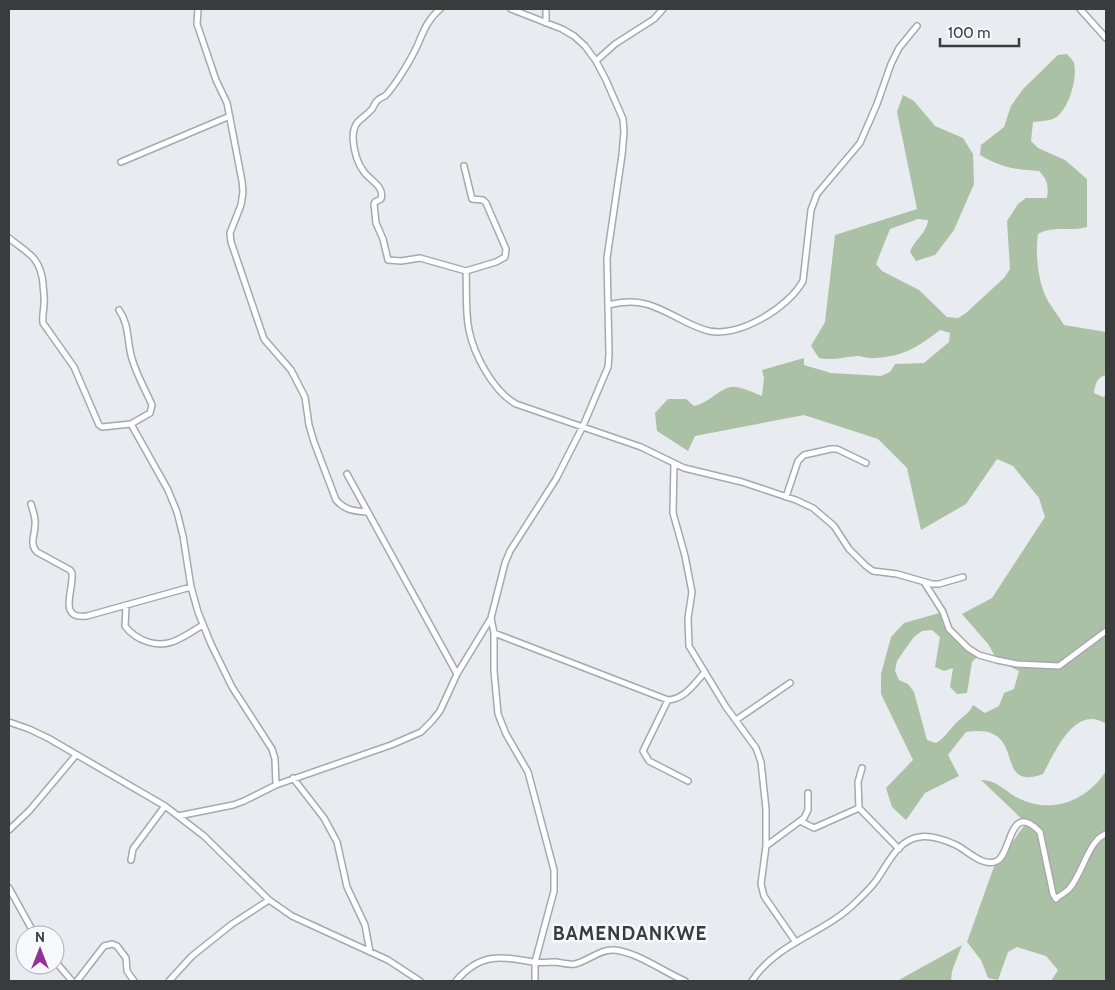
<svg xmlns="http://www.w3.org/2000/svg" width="1115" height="990" font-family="Cabin,sans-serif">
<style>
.green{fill:#abc1a5}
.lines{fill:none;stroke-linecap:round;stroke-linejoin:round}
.street-casing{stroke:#a6a8ac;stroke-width:8}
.street{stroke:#fff;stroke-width:5}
.labels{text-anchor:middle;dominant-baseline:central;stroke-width:5;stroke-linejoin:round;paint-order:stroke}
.district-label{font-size:19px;font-weight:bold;letter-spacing:1px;fill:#3a3b3d;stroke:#f6f8fc}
</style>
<rect width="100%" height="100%" fill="#e8ebef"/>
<path class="green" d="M1067,54C1069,57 1073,60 1074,63C1078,78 1068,113 1053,119C1047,121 1039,121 1033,122L1031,141L1038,148L1065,160L1087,179V227C1071,232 1053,225 1038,234C1035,255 1038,283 1048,301C1053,309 1059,317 1064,325L1106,332V375C1097,377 1095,385 1094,393L1103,397L1106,396V724C1075,703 1054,754 1043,774C1000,789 1019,746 993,734C985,730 975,731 966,732L948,755L959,776L925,793L906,820L892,807L886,788L913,760L881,694V674L891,637L904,623L943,612L949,629L979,655L972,662L967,693L957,694L950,687L953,668L944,671L935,667L940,637L932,630L922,631L914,637L908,645L897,661L895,671L899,680L908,684L914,692L927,740L936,743C945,738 949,730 956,723C963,716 969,714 973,705L985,713L999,706L1004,693L1014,689L1019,671L997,660L988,644L962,614L992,598L1045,517L1039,498L1013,466L997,459L966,504L921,530L907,468L878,439L804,415L695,436L688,451L657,431L655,413L668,399H686L694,406C709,404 722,385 736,387C744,388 754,393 762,396L764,378L762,370L804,358V365L831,373L881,376L890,372L895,364L924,363L949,342L950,333L940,330C917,348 902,357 873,358C867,359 863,356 857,356C844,357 832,361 819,358L811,346L825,322L835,235L917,209L897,112L903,95L914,101L935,126L963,138L973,154L974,184L954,230L935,255L916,261L910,252C915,238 926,235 928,220L918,219L890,229L876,264L882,271L919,290L947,317L958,318L966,313L1004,278L1010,269L1007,221L1018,204L1026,198H1047C1049,186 1047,179 1039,171C1014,169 1002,168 980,155L981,145L1004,127L1011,106L1023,89L1058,55Z
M1106,771V981H1051L1058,970L1046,956L1017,947L1008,952L998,980L988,978L981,960L967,942L996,861L1003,855L1026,823L981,780C999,781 1003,790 1018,798C1051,815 1087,801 1106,771Z
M962,945L952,971L951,981H897Z"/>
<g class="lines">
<g class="street-casing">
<path id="street" d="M198,9L197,24L216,80L227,103L242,181L243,192L241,205L230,233L231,242L264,339L291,370L305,397L309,425L314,442L336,500C345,510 353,511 367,512
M440,9C428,19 424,30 418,44C412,58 395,86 385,96C383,97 380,98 378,100C375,102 374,106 372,109C362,121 353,119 353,139C354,151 357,163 364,172C370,180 385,187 381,199L375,202L374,204L376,223L383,239L388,260L401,261L420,258L466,271L496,262L505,257L506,249L486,203L483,200L472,199L464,166
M546,9V23
M1080,9L1106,38
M596,61L615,44L654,19L663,9
M121,162L230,116
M9,238C27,253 40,256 43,283C43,290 45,297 44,303C44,310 42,316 43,323L74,367L99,425L102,427L131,424L150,413L152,405C145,389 135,372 131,355C127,339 129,324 119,310
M466,271C467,290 465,311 469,330C474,355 493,391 516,404L641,447L684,468L742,482L796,500L813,508L834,526L849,549L866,566L873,571L897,574L932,584H939L963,577
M608,305C641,297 655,306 684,321C692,325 700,329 709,331C740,337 788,308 803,281L811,210L817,194L860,143L877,104L891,64L899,48L917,26
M131,424L168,490L177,512L183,536L191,587L198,612L211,644L232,687L272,749L275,759L276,785
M674,464L673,513L685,556L692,592L688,618L689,646L726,707L756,748L761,762L766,809V846L761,884L764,896L795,941
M347,474L457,674
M786,497L798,461L804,455L831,449H837L866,463
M31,504C33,511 36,518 35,525C35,535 29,544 37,552L70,570L72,573C74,590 57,620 87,616L191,587
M924,582L943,612L949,629L968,648L979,655L997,660L1017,664L1059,666L1106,631
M126,606L125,626C130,633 139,639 148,642C170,649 184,636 203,625
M491,618L494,633L668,700C685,699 694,684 705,672
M494,633V671L498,714L506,734L528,772L554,870V891L535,962V981
M668,700L643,751L649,761L688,781
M736,720L790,683
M9,722L29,729L48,738L165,806L204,836L269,900L292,916L388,960L420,981
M862,768L858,782L859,808L899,849
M293,778L324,818L337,842L347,887L365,925L370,952
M178,816L233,805L244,801L276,785L391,745L421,732L432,721L440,711L457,674L491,618L505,563L510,551L556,479L583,426L608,367L609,354L607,258L622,155L624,132L623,119L606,80L596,61L585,46L574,36L562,29L511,9
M800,821L814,828L859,808
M9,830L30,810L76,755
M766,846L804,818L808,810V793
M131,860L133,849L165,806
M9,888L35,935
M55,961L72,981
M77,981L104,946L112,944L117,946L126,958L127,971L134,981
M169,981L192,956L232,924L269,900
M456,981C480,953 499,956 533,962C540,963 548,962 556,962C562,963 569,965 575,964C588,961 600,949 614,950C637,952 664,972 685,981
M752,981C776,943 823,934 854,904C861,897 869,890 875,882C887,866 897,840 919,837C931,835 945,840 956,845C967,850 983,868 997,861C1012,853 1009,800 1040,832L1053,894L1056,899C1060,895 1065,893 1069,889C1082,875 1089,839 1106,834"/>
</g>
<use href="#street" class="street"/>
</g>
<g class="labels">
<g class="district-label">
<text x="630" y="933">BAMENDANKWE</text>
</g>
</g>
<rect width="1115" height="990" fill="none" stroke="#3a3b3d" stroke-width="20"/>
<g transform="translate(40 950)"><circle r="24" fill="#f6f8fc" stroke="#abacb0"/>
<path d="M0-4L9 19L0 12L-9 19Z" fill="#943198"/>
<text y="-8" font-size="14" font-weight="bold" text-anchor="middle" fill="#3a3b3d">N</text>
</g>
<path d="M940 38v8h79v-8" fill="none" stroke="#3a3b3d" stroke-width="2.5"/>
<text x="948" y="38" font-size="15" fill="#3a3b3d" stroke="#f6f8fc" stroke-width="4" paint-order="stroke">100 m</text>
</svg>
